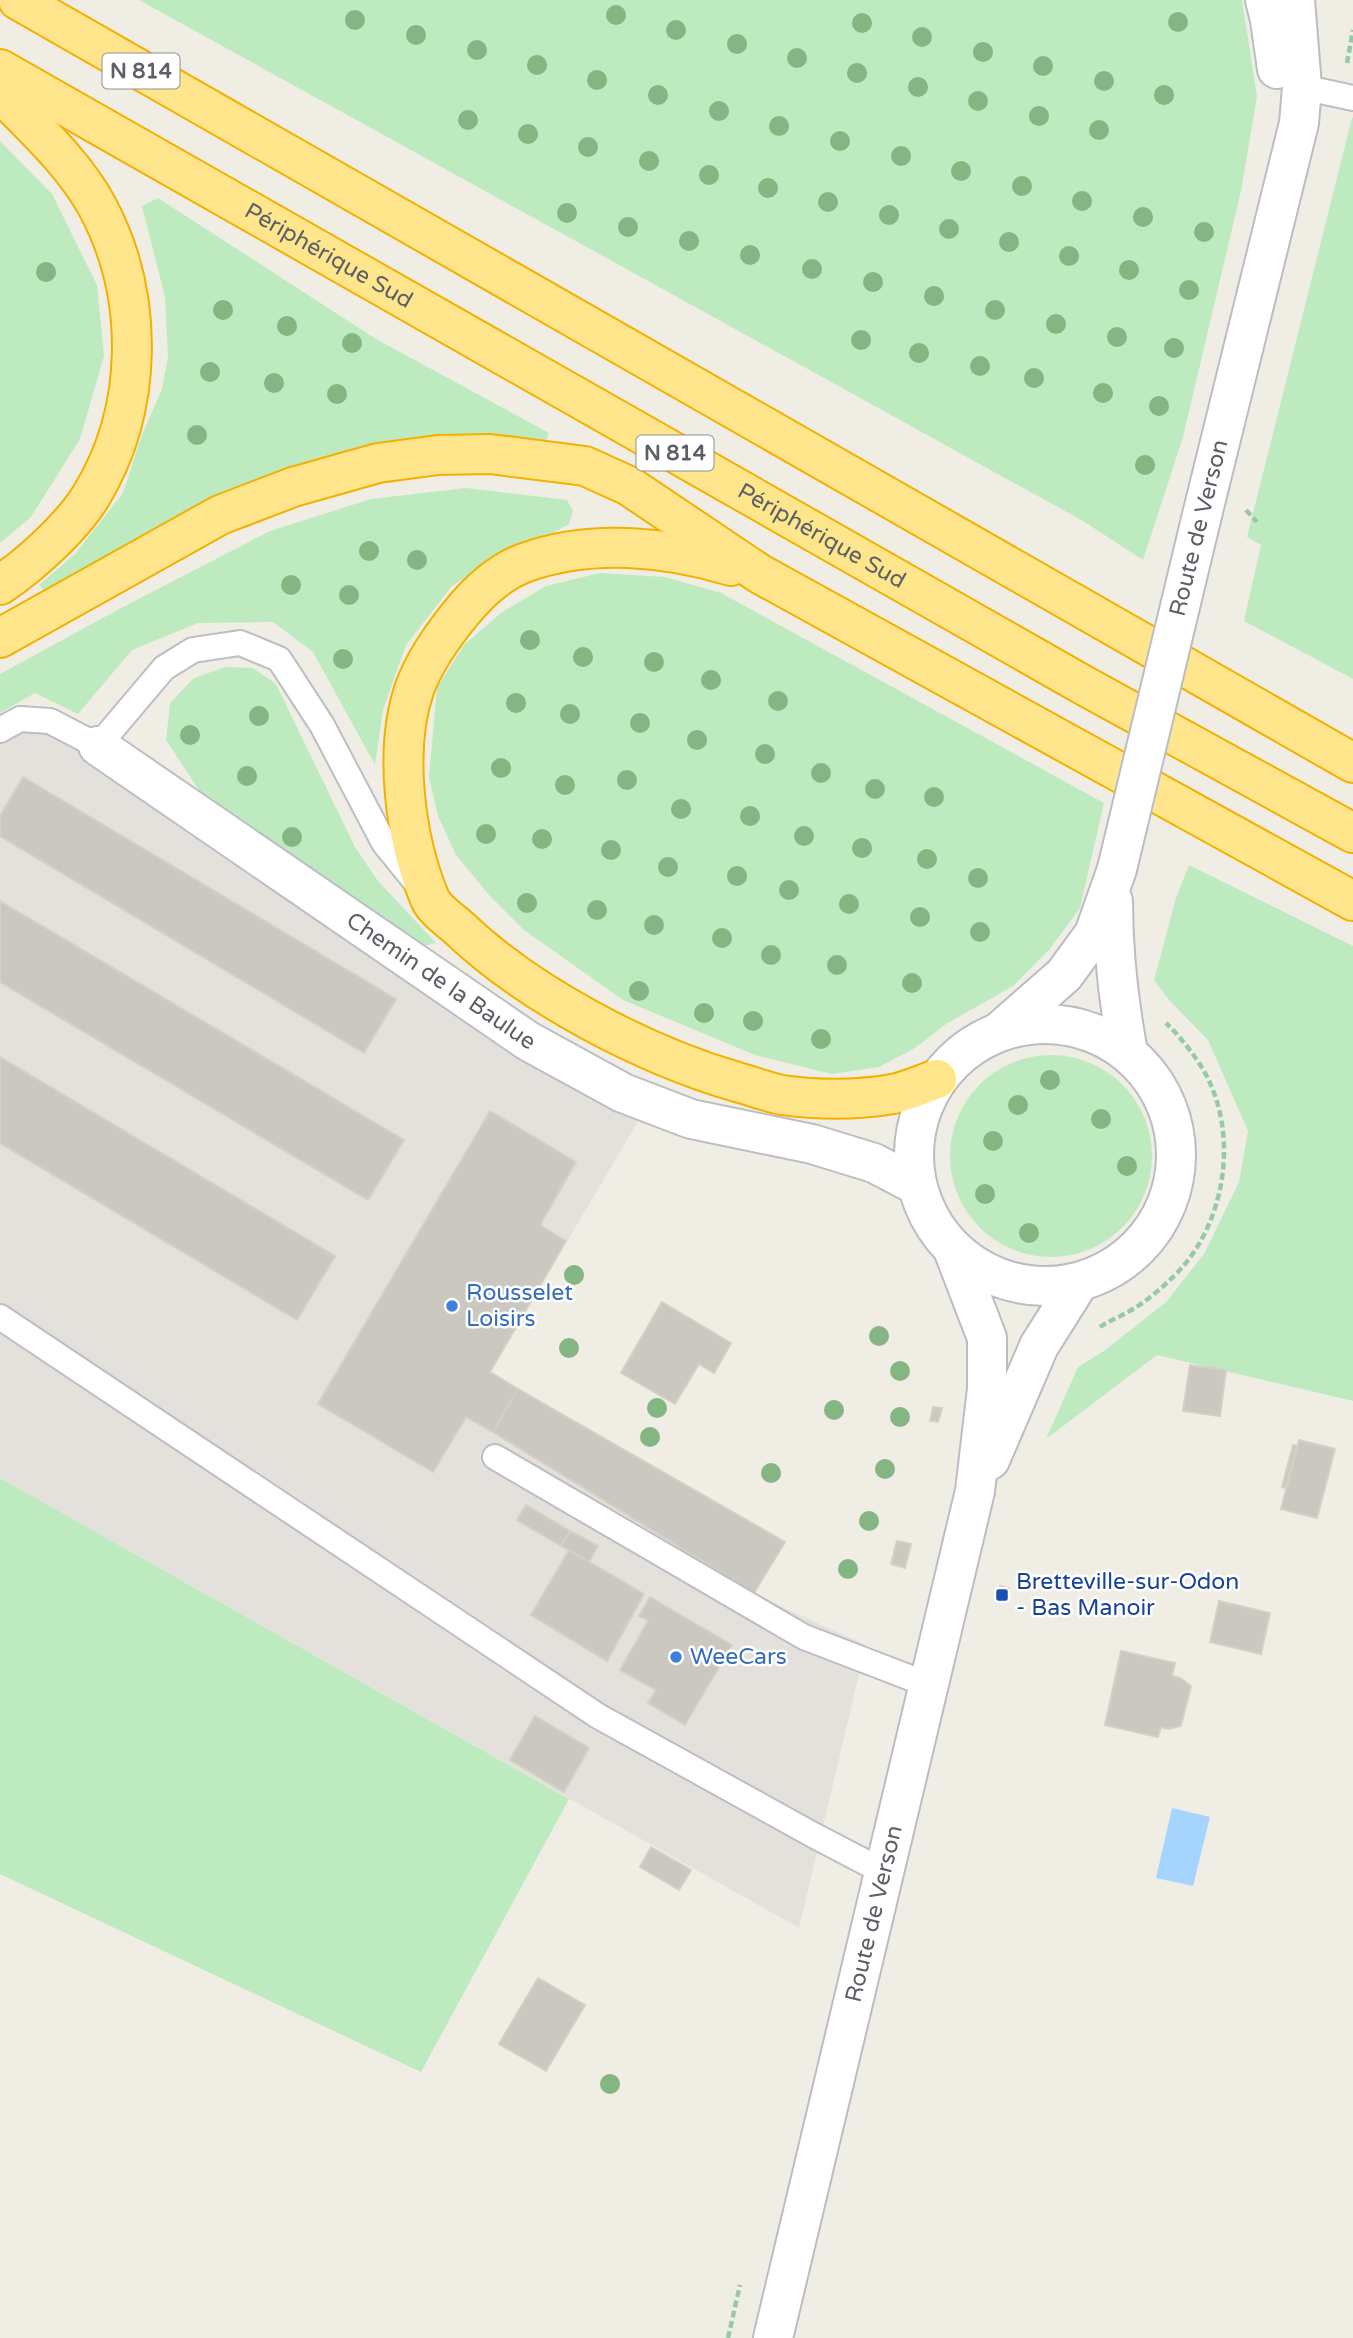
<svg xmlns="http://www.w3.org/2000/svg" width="1353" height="2338" font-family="'Varela Round',sans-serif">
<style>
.industrial{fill:#e4e1dc}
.green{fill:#beeac0}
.water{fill:#a5d5ff}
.building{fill:#cbc8c1;stroke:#d6d0c2;stroke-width:2}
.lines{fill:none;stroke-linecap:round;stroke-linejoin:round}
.lane-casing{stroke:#bcbec4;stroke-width:28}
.street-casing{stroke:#bcbec4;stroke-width:42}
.secondary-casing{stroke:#babdc4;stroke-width:42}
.highway-casing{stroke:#f4b000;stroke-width:42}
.path{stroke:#95caa6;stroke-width:4.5;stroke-dasharray:7 3.5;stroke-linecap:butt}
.lane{stroke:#fff;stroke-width:24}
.street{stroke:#fff;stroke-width:38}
.secondary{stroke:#fff;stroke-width:38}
.highway{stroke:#ffe68c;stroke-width:38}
.secondary-bridge-casing{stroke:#babdc4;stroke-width:42;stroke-linecap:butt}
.secondary-bridge{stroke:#fff;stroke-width:38}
.tree{fill:#84b582}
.shop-dot{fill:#3f7fe0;stroke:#fff;stroke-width:2.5}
.transit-dot{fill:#1a4fb4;stroke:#fff;stroke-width:2.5}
.labels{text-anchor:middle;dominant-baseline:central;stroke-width:5;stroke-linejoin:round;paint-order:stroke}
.shield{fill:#fff;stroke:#8d9094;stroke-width:2}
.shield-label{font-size:21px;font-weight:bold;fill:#5c6066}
.street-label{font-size:23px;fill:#5c6066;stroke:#fff}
.shop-label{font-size:23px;fill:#366cbe;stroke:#fff;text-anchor:start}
.transit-label{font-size:23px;fill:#164399;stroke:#fff;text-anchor:start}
</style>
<rect width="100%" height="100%" fill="#f0eee4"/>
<path class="industrial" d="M31,706L640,1118L490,1372L785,1542L754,1594L866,1645L799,1928L0,1478V721Z"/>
<path class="green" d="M139,0H1242L1257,96L1241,191L1183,437L1143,560L1083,521Z
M1352,118H1353V679L1244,621L1261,545L1247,537Z
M0,141L52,194L97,285L104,356L80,439L31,517L0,543Z
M158,198L376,339L549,433L546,442L465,438L402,440L316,464L47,594L39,585L75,554L123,493L141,437L162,389L168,357L165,297L142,206Z
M466,488L567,500L573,511L569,524L549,535L512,547L452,586L406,645L383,710L375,765L313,652L273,622L198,623L132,650L78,714L35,693L0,713V674L123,607L270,531L371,499Z
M600,573L665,577L721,593L1104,803L1080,908L1049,950L1013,986L946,1024L915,1048L879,1067L832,1074L755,1055L623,1000L524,930L490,896L456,855L438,816L429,777L437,688L464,645L501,613L546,586Z
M225,667L253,668L276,684L355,847L378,881L436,943L422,946L199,790L166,740L170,703L194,678Z
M1189,865L1353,946V1401L1157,1355L1046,1439L1078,1367L1104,1351L1166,1302L1204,1254L1239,1182L1248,1131L1208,1040L1169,1000L1154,980L1176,898Z
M950 1156a101 101 0 1 1 202 0a101 101 0 1 1-202 0Z
M0,1478L569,1799L421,2072L0,1874Z"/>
<path class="water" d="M1172,1808L1210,1817L1193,1886L1156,1878Z"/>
<path class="building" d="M23,777L396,999L364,1053L0,836V816Z
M0,901L404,1140L368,1200L0,982Z
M0,1057L335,1256L297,1320L0,1143Z
M490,1111L576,1162L540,1225L566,1241L490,1372L518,1389L493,1432L466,1417L433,1472L318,1404Z
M662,1302L731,1343L714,1373L699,1364L675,1404L621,1373Z
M1190,1365L1226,1370L1220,1416L1183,1411Z
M518,1389L785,1542L754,1593L493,1432Z
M933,1407L942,1408L938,1422L930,1421Z
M1299,1440L1335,1449L1317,1518L1281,1509Z
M1293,1445L1297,1446L1286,1488L1282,1487Z
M526,1505L570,1531L561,1546L517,1520Z
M570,1531L598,1546L589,1562L561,1546Z
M897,1541L911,1544L905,1568L891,1564Z
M569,1550L644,1594L607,1661L531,1615Z
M1000,1586L1009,1588L1005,1602L998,1600Z
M650,1597L732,1645L685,1725L648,1703L656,1690L620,1670L648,1621L639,1616Z
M1219,1601L1270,1613L1261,1654L1210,1642Z
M1121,1651L1175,1663L1172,1676L1180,1678L1191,1686L1181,1726L1168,1729L1161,1727L1158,1737L1105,1725Z
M535,1716L589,1748L564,1792L510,1760Z
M651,1847L691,1870L679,1890L640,1867Z
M538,1978L585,2005L546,2071L499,2044Z"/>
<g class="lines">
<g class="lane-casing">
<path id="lane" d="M1302,87L1353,98
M0,730L20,719L50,721L98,746L164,668L193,650L240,643L279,659L322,725L384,843L418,885
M0,1317L598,1716L815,1836L884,1872
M495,1457L804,1637L929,1685"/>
</g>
<g class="street-casing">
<g id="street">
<path id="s1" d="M98,746L528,1041L623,1093L691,1119L812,1144L874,1163L916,1185"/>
</g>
</g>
<g class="secondary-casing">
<g id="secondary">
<path d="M1265,0L1270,20L1277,69"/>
<path d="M1203,511L1299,123L1302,87L1295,0"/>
<path d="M1113,901C1113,955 1118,999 1128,1052"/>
<circle cx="1045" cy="1155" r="131"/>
<path d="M1000,1031L1064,975L1094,934L1117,869"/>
<path d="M990,1460L1039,1346L1078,1284"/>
<path id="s2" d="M773,2338L975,1491L987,1389V1338L954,1252"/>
</g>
</g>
<g class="highway-casing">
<g id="highway">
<path d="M18,0L1353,763"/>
<path id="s3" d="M0,69L1085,686L1353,833"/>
<path d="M0,92C34,128 73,162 97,206C145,295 144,409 91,496C72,527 30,565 0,585"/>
<path d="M731,566C665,546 590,539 524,563C498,573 478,592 461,613C443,635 425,661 415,687C393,749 405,839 430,899C435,910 450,920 459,928C529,995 644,1055 737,1082C752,1086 767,1092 782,1095C818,1100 858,1100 893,1094C908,1091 923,1084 937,1079"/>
<path d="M0,638L220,515L293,487L378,463L438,455L490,454L585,466L629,486L760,574L1353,901"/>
</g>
</g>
<path class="path" d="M1347,63L1353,30
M1246,510L1257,522
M1100,1327C1110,1320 1122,1316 1133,1309C1148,1300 1162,1288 1174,1276C1223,1228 1238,1145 1210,1083C1202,1064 1181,1037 1166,1023
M728,2338L740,2285"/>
<use href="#lane" class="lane"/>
<use href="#street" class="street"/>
<use href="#secondary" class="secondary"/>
<use href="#highway" class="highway"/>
<g class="secondary-bridge-casing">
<path id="secondary-bridge" d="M1117,869L1203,511"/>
</g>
<use href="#secondary-bridge" class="secondary-bridge"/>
</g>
<g class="tree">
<circle cx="616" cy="15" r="10"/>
<circle cx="355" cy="20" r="10"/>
<circle cx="1178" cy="22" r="10"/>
<circle cx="862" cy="23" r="10"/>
<circle cx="676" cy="30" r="10"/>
<circle cx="416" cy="35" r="10"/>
<circle cx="922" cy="37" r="10"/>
<circle cx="737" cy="44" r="10"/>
<circle cx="477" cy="50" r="10"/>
<circle cx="983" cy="52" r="10"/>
<circle cx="797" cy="58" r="10"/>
<circle cx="537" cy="65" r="10"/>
<circle cx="1043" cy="66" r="10"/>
<circle cx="857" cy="73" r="10"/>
<circle cx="597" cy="80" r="10"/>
<circle cx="1104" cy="81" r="10"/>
<circle cx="918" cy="87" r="10"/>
<circle cx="658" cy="95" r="10"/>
<circle cx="1164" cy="95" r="10"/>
<circle cx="978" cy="101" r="10"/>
<circle cx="719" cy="111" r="10"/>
<circle cx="1039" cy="116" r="10"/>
<circle cx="468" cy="120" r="10"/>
<circle cx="779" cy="126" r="10"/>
<circle cx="1099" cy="130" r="10"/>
<circle cx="528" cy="134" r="10"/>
<circle cx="840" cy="141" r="10"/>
<circle cx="588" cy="147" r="10"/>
<circle cx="901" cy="156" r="10"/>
<circle cx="649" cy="161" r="10"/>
<circle cx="961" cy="171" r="10"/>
<circle cx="709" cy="175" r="10"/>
<circle cx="1022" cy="186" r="10"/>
<circle cx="768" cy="188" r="10"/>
<circle cx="1082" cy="201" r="10"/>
<circle cx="828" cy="202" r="10"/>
<circle cx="567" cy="213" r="10"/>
<circle cx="889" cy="215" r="10"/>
<circle cx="1143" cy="217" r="10"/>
<circle cx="628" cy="227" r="10"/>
<circle cx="949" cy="229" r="10"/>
<circle cx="1204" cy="232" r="10"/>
<circle cx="689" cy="241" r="10"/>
<circle cx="1009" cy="242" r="10"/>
<circle cx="750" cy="255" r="10"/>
<circle cx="1069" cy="256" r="10"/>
<circle cx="812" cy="269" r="10"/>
<circle cx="1129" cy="270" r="10"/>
<circle cx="46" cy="272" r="10"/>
<circle cx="873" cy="282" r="10"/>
<circle cx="1189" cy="290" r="10"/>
<circle cx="934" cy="296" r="10"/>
<circle cx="223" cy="310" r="10"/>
<circle cx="995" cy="310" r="10"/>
<circle cx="1056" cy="324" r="10"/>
<circle cx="287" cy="326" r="10"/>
<circle cx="1117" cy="337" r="10"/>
<circle cx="861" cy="340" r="10"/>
<circle cx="352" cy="343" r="10"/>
<circle cx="1174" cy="348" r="10"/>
<circle cx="919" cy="353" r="10"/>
<circle cx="980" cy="366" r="10"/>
<circle cx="210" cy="372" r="10"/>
<circle cx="1034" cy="378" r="10"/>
<circle cx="274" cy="383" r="10"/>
<circle cx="1103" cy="393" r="10"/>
<circle cx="337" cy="394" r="10"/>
<circle cx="1159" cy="406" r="10"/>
<circle cx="197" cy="435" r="10"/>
<circle cx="1145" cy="465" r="10"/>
<circle cx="369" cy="551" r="10"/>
<circle cx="417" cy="560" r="10"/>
<circle cx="291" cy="585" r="10"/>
<circle cx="349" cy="595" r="10"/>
<circle cx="530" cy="640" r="10"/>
<circle cx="583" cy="657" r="10"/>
<circle cx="343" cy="659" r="10"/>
<circle cx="654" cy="662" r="10"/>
<circle cx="711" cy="680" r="10"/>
<circle cx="778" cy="701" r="10"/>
<circle cx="516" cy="703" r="10"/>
<circle cx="570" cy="714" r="10"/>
<circle cx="259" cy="716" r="10"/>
<circle cx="640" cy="723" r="10"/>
<circle cx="190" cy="735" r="10"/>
<circle cx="697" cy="740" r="10"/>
<circle cx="765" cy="754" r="10"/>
<circle cx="501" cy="768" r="10"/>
<circle cx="821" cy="773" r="10"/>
<circle cx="247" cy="776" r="10"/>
<circle cx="627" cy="780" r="10"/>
<circle cx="565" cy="785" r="10"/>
<circle cx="875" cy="789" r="10"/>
<circle cx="934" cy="797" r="10"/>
<circle cx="681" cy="809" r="10"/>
<circle cx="750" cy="816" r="10"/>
<circle cx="486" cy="834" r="10"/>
<circle cx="804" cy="836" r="10"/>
<circle cx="292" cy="837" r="10"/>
<circle cx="542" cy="839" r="10"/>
<circle cx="862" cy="848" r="10"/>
<circle cx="611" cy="850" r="10"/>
<circle cx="927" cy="859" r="10"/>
<circle cx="668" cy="867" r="10"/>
<circle cx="737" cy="876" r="10"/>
<circle cx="978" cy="878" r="10"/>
<circle cx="789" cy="890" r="10"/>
<circle cx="527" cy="903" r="10"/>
<circle cx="849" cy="904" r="10"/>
<circle cx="597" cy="910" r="10"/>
<circle cx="920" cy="917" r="10"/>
<circle cx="654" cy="925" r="10"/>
<circle cx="980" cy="932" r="10"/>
<circle cx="722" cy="938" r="10"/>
<circle cx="771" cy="955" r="10"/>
<circle cx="837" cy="965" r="10"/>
<circle cx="912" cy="983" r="10"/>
<circle cx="639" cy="991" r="10"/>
<circle cx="704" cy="1013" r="10"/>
<circle cx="753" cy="1021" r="10"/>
<circle cx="821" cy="1039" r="10"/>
<circle cx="1050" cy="1080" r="10"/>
<circle cx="1018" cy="1105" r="10"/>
<circle cx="1101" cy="1119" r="10"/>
<circle cx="993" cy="1141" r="10"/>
<circle cx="1127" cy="1166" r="10"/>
<circle cx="985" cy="1194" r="10"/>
<circle cx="1029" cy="1233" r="10"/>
<circle cx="574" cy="1275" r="10"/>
<circle cx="879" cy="1336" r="10"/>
<circle cx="569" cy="1348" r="10"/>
<circle cx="900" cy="1371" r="10"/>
<circle cx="657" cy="1408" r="10"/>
<circle cx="834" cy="1410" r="10"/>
<circle cx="900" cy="1417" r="10"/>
<circle cx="650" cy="1437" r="10"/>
<circle cx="885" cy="1469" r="10"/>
<circle cx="771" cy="1473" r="10"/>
<circle cx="869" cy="1521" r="10"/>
<circle cx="848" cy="1569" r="10"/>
<circle cx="610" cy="2084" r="10"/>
</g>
<g class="shop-dot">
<circle cx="452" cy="1306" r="7"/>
<circle cx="676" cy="1657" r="7"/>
</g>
<rect class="transit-dot" x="995" y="1588" width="14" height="14" rx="3.5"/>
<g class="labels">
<g class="shield">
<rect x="102.5" y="53.5" width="77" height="35" rx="5"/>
<rect x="636.5" y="435.5" width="77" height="35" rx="5"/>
</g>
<g class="shield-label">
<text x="141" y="71">N 814</text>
<text x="675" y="453">N 814</text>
</g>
<g class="street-label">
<text stroke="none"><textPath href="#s3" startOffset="378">Périphérique Sud</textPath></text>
<text transform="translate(1199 528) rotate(-76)">Route de Verson</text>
<text stroke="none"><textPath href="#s3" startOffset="945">Périphérique Sud</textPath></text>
<text stroke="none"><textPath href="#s1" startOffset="416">Chemin de la Baulue</textPath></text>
<text stroke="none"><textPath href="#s2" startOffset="436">Route de Verson</textPath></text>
</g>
<g class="shop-label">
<text x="466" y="1293">Rousselet<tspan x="466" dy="26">Loisirs</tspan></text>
<text x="690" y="1657">WeeCars</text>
</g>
<g class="transit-label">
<text x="1016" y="1582">Bretteville-sur-Odon<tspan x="1016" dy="26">- Bas Manoir</tspan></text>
</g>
</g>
</svg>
